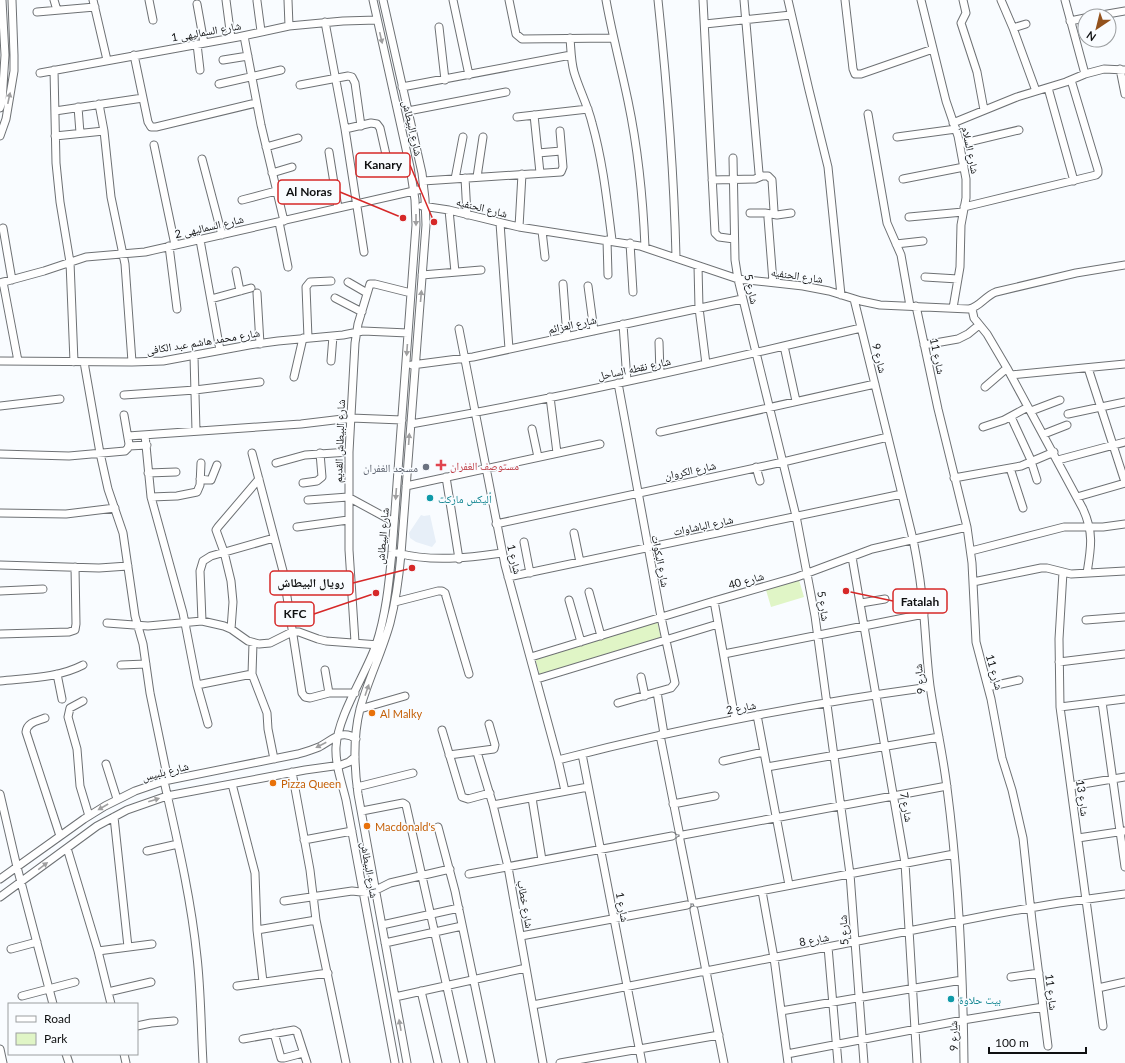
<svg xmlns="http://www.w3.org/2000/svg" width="1125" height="1063" font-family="Lato,'Noto Naskh Arabic',sans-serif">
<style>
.built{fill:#e7eff8}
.green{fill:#e0f5c6}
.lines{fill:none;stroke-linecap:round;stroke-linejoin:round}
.street-casing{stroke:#6e7174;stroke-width:9}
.street{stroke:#fff;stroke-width:7}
.oneway{fill:#9f9fa0}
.health-dot{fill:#e0444e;stroke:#f9fcff;stroke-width:1.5}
.worship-dot{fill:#6b7280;stroke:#f9fcff;stroke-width:1.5}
.culture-dot{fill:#0f9aa8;stroke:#f9fcff;stroke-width:1.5}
.food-dot{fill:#e8710a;stroke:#f9fcff;stroke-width:1.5}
.labels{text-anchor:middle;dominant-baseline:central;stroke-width:3;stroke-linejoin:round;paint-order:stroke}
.street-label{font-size:11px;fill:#0f1011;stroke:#f9fcff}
.health-label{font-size:11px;fill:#be3a42;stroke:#f9fcff;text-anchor:start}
.worship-label{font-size:11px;fill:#5b616d;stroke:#f9fcff;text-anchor:end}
.culture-label{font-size:11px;fill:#0d838f;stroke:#f9fcff;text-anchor:start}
.food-label{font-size:11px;fill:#c56008;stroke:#f9fcff;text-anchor:start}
.leader{fill:none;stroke:#d62828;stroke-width:1.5}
.callout-dot{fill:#d62828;stroke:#f9fcff;stroke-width:1.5}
.callout{fill:#f9fcff;stroke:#d62828;stroke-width:1.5}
.callout-label{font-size:12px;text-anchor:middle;font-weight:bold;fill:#0f1011}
</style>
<rect width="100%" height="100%" fill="#f9fcff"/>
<path class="built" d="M421,515L424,516L430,515L436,542L432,547L416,542L410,538L409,533Z"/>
<path class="green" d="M799,580L804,597L771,607L766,590Z
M657,620L661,638L540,676L535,658Z"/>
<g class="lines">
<g class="street-casing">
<path id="street" d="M54,0L57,10
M93,0L107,60
M149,0L153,20
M226,0L231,38
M288,0L289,26
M373,0L410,167L415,200L416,225L392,552C389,583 386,615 376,645C365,676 338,715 336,747C335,765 342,783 346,800L395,1063
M383,0L422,173L425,199L426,225L401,554C399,577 396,600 390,623C382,652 368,680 360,709C353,737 354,766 358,794L407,1063
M453,0L469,75
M509,0L516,34L522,39L613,38
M606,0C612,34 621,67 628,101C638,149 643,198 645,247
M658,0C667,85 674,171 676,257
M703,0L715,233L719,237L734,239
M744,0L759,173L761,176H768L772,180L774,211L773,213L768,216V218L773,282
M788,0L809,90L828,167L841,295
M845,0L853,69L855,74H861L933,49
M921,0L946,101L958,136L966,179V198L961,225L960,267L953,308
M963,0L966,13L961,23L977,72L984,110
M1001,0L1013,28L1036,91
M1065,0L1085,74
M257,1L261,31
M197,4L204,43
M37,12L95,7
M1096,16L1125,11
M1070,21L1085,18
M325,22L345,129L364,252
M705,24L791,15
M439,27L445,80
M1013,28L1026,24
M244,36L261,125L284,221
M570,38C571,50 571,61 574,72C579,89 588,106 592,123C603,162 607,201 612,240
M197,44L200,70
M134,55L148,122L151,127H156L256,103
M223,60L248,56
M1120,69L1125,94
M54,70L56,163L60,202L70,262L74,362
M40,73L238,37L289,26L343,21L377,20
M219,84L281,70
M300,85L348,76L352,77L355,83L361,126
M402,87L571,55
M1048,88L1074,181
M99,104L104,131L111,197L125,264L132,362
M78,107L80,133
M0,108L2,102L5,55L2,0
M55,111L143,98
M408,111L506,92
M868,114L887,223L901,255L910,306
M534,115L540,173
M517,117L588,109
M953,123L1017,97L1066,82L1085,74L1104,69L1125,70
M345,129L371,123L377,124L380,128L387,159L391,161L408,158
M0,136L6,119L14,71V55L12,0
M55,136L104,131
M897,137L956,129
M960,144L1019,130
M154,145L175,245
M266,147L298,138
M329,152L338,208
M538,153L561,151
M733,158L735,260L738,279L796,516L815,616L850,874L864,1063
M202,159L222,235
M272,173L292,167
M477,177L483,137
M465,178L467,215
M455,179L463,137
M903,179L964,167
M712,180L755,179L762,176
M423,181L561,172L563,167L560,131
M242,200L276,191
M422,206L449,210L519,227L640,246L738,279L803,286L829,291L861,301L880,305L969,309C980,307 985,296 996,292L1076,273L1125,265
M964,207L1096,175L1098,173V170L1071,80
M449,210L455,272
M750,213H765L777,215L791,213
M909,217L963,212
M279,222L288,267
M500,223L509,349
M519,227L522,174
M3,228L12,280
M542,231L545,257
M200,240L220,350
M607,240L608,275
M630,243L633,292
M896,244L923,241
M169,246L177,309
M698,266L699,308L706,364
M236,271L240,291
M422,275L481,270
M925,277L958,279
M3,282L18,361
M348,282L367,293
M0,283L44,271L86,257L145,252L418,190
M563,284L567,337
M588,286L594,331
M257,293L260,344
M335,298L362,312
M211,299L251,288
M854,299L913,539C918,564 922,590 924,617C926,640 927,663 930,686C935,720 943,754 947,788C959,879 963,971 964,1063
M916,306L938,409L967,527L972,563L976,642L991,699L1002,758L1012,790L1023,838L1032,921L1048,1046
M972,309L974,318L987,334L1007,368L1083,509C1094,533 1091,548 1087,573
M623,324L627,381
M459,329L505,565L558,760L565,791
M308,338L306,287L310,282L331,281
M659,342L660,374
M924,345L958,339L968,334L979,325
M784,346L796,401
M194,356L196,431
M0,361L132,362L163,361L249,345L278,341L343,335L363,331L408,333
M331,361L333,336
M84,362L100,453L108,489L123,533L135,616L143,644L150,693L168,780
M412,365L473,357L742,299
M1088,368L1125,482
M1011,375L1125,364
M294,377L303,338
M618,383L661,617L675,683L671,688L618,703
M985,387L1007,368
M124,395L195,390L260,382
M550,397L557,453
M0,406L60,399
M1031,411L1060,400
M1068,414L1125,402
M1011,417L1030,458L1037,480
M411,424C562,398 712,363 861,328
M983,427L1004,420L1028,407
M532,429L538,457
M660,432L875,384
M1044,434L1067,425
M145,435L151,497L183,613L197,685L208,724
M128,436L301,424L351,418L402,420
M129,446L147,445
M252,453L283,571L302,693L305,697L310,698L329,693H355
M0,454L69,456L125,451L128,448L129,444L124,415
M1058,460L1125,442
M276,463L305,455L349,452
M756,467L760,481
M1010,468L1023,508
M148,473L176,472
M446,477L459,559
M954,478L1021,466L1054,452
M200,479L208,480H211L217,465
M303,483L317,481L322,477L320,453
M406,486L600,444
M151,497L177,496L197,492L200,485L201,463
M1077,497L1125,483
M308,500L348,497L394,522
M0,513L66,514L115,508
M496,524L783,462L888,437
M297,527L348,520
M574,533L580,562
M524,542L530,573
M971,551L1064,527H1103L1125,524
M397,553C432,562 467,558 502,553
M852,557L905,863L917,1063
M0,565L99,568L128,566
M1063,572L1059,639L1060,707L1103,1026
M508,577L902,494
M973,582L1041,568H1047L1071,574L1125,571
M311,587L351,580
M0,591L43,589
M589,592L601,636
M569,600L581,642
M714,601L735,719
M395,602L438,591H442L445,593L469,674
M861,603L885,599
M1086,620L1125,617
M202,621L200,571L203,561L211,556L274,538
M107,623L148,626L202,621L224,626L231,629L248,641L259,644L270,643L292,632H299L318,639L326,641L379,645
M231,629L233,602L231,581L224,552L216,530L218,527L259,479
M0,634L69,632L75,630L76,624L75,567
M355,642L349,550V452L355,343L358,324L370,284H375L411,293
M253,643L252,674L267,713L268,729L274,759
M724,654L924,614
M531,657L714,601L797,577L872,549L967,527
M1059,662L1125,654
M121,665L146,664
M325,670L329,693
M57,674L62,699
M641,677L645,696
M537,679L718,624
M0,681C28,678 58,678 83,665
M197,685L252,674
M988,687L1019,680
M657,692L664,734
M83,701L70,708L68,717L77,749L80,786L89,816
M1102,702L1125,867
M1060,707L1125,699
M360,709L405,696
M757,715L789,885
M45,718C38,721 27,722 26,732L60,836
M442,730L462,797L468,799L490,793
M660,735L679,831
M477,752L493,805L508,867L543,1063
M582,754L642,1063
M449,755L494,749L495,745L489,724
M558,760C681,728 805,704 930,687
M723,761L764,752
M106,764L117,799
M767,767L939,737
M292,772L310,870L316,920L346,1063
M164,781C177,839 191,898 197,957C201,992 201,1028 203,1063
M232,784L255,873L257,930L263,982
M1071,786L1125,777
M357,787L413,773
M0,794L17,867L53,1004
M532,798L542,860
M673,804L715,796
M493,805L588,787
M362,811L403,803L406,805L464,1063
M114,817L128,947
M438,827L455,891L491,1063
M683,835L947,786
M1078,838L1125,831
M304,840L352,831
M680,840L692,900
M67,848L98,951L111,1004
M147,851L178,844
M469,874L672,836
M0,879L84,819L105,806L135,791L164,781L298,754C305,752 312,750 319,747C331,741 342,728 356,739
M762,891L774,958L788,1063
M0,897L97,826L127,810L167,796L305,770L341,765L349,762L355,757
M284,901L352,891L370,893L390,883L450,869
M697,903L954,854
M694,910L724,1063
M382,925L459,908
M257,930L316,920
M521,936L687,905
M385,943L462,926
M828,947L838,1063
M11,949L37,942
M98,951L152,944
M1011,977L1039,973
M237,986L328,973
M1098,988L1125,982
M421,991L438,1063
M108,992L151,982
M22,996L75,982
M395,997L526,968
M533,1005L995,914L1059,903L1125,894
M781,1011L962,980
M137,1026L151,1023L174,1021
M274,1033L281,1058H284L303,1053
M243,1039L294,1030L297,1032L307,1063
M0,1049L3,1063
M66,1054L69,1063
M124,1054L126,1063
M787,1054L963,1020L1043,1007
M560,1063L719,1035"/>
</g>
<use href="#street" class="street"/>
</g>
<defs><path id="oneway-solid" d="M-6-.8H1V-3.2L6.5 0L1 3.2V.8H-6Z"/></defs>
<g class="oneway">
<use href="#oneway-solid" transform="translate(381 38) rotate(77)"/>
<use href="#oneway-solid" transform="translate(9 98) rotate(-78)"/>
<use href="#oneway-solid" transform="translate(416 220) rotate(90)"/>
<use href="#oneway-solid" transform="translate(421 296) rotate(-85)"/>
<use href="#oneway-solid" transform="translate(407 350) rotate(94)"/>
<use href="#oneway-solid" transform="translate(409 439) rotate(-86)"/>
<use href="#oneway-solid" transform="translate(396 494) rotate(94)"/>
<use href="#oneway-solid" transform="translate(367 690) rotate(-71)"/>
<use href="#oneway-solid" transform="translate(321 745) rotate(153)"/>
<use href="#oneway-solid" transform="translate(154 800) rotate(-17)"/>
<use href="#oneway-solid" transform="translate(103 807) rotate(150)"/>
<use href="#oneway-solid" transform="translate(43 866) rotate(-37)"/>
<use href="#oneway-solid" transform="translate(400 1025) rotate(-100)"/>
</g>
<path class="health-dot" d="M439 459h4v4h4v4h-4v4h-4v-4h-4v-4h4z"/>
<circle class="worship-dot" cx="426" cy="467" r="4"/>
<g class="culture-dot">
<circle cx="430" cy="498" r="4"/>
<circle cx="951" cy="999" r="4"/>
</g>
<g class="food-dot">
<circle cx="372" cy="713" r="4"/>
<circle cx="273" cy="783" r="4"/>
<circle cx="367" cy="826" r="4"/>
</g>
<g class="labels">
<g class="street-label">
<text transform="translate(206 31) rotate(-10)">شارع السماليهى 1</text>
<text transform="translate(413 128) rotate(77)">شارع البيطاش</text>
<text transform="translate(971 150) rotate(78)">شارع السلام</text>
<text transform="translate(482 207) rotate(14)">شارع الحنفيه</text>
<text transform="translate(209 226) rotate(-13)">شارع السماليهى 2</text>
<text transform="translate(797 275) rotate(8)">شارع الحنفيه</text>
<text transform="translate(752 289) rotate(77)">شارع 5</text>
<text transform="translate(572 324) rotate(-12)">شارع العزائم</text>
<text transform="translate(203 341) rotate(-9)">شارع محمد هاشم عبد الكافى</text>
<text transform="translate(938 356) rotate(78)">شارع 11</text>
<text transform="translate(880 358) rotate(76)">شارع 9</text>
<text transform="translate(634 368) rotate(-12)">شارع نقطه الساحل</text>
<text transform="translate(339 441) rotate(-88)">شارع البيطاش القديم</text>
<text transform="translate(690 470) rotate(-12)">شارع الكروان</text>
<text transform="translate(703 525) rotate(-12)">شارع الباشاوات</text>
<text transform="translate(382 536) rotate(-85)">شارع البيطاش</text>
<text transform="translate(515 559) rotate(76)">شارع 1</text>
<text transform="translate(661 561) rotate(79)">شارع البكوات</text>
<text transform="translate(746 580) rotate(-16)">شارع 40</text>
<text transform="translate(824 606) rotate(81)">شارع 5</text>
<text transform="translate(995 672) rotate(74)">شارع 11</text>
<text transform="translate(919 679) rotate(-97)">شارع 9</text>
<text transform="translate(741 707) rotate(-11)">شارع 2</text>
<text transform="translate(165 771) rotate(-14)">شارع بلبيس</text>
<text transform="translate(1083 798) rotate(82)">شارع 13</text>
<text transform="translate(907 807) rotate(80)">شارع 7</text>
<text transform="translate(370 870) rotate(80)">شارع البيطاش</text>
<text transform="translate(526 904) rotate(80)">شارع خطاب</text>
<text transform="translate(623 907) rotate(79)">شارع 1</text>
<text transform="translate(843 930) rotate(-94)">شارع 5</text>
<text transform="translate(814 939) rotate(-11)">شارع 8</text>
<text transform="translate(1052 992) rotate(83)">شارع 11</text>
<text transform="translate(953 1036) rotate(-91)">شارع 9</text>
</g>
<g class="health-label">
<text x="450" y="465">مستوصف الغفران</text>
</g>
<g class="worship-label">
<text x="418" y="467">مسجد الغفران</text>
</g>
<g class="culture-label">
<text x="438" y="498">أليكس ماركت</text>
<text x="959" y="999">بيت حلاوة</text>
</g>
<g class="food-label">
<text x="380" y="713">Al Malky</text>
<text x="281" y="783">Pizza Queen</text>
<text x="375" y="826">Macdonald's</text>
</g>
</g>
<path class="leader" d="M434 222L410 165M403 218L340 192M412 568L353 583M846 591L893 601M376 593L314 614"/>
<g class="callout-dot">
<circle cx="434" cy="222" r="4"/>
<circle cx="403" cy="218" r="4"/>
<circle cx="412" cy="568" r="4"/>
<circle cx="846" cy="591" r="4"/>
<circle cx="376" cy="593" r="4"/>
</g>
<g class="callout">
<rect x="356" y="153" width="54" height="24" rx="4"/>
<rect x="278" y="180" width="62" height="24" rx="4"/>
<rect x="270" y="571" width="83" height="24" rx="4"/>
<rect x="893" y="589" width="54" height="24" rx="4"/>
<rect x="275" y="602" width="39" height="24" rx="4"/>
</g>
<g class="callout-label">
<text x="383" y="169">Kanary</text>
<text x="309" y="196">Al Noras</text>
<text x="311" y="587">رويال البيطاش</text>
<text x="920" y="606">Fatalah</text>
<text x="295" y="618">KFC</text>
</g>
<rect x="8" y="1003" width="130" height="52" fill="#f9fcff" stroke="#9b9ea0"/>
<rect x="16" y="1016" width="20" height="6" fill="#ffffff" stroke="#9b9ea0"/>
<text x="44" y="1023" font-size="12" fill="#0f1011">Road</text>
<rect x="16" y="1033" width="20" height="12" fill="#e0f5c6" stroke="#9b9ea0"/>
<text x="44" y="1043" font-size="12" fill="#0f1011">Park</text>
<g transform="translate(1097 28) rotate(215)"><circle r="19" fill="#f9fcff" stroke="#9b9ea0"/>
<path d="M0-3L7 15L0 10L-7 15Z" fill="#93521d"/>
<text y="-6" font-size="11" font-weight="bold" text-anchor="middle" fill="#0f1011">N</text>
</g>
<path d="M989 1047v6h97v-6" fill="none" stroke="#0f1011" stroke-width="2"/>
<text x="995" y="1047" font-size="12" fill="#0f1011" stroke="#f9fcff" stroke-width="3" paint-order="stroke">100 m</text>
</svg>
